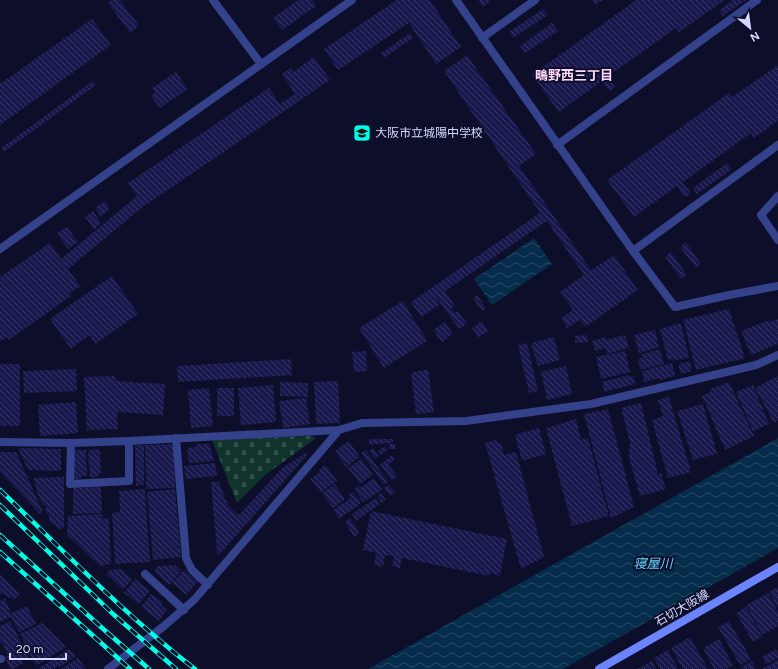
<svg xmlns="http://www.w3.org/2000/svg" width="778" height="669" font-family="Figtree,'Noto Sans JP',sans-serif">
<style>
.cemetery{fill:url(#cemetery-stones)}
.water{fill:url(#water-waves)}
.building{fill:url(#building-back-hatch)}
.lines{fill:none;stroke-linecap:round;stroke-linejoin:round}
.lane{stroke:#34428c;stroke-width:8}
.street{stroke:#34428c;stroke-width:8}
.secondary{stroke:#6c85ff;stroke-width:8}
.rail-casing{stroke:#01ffe7;stroke-width:4.5}
.rail{stroke:#0d0e29;stroke-width:3;stroke-dasharray:9;stroke-linecap:butt}
.labels{text-anchor:middle;dominant-baseline:central;stroke-width:4;stroke-linejoin:round;paint-order:stroke}
.poi-label{font-size:12px;fill:#d5d9ff;stroke:#0d0e29;text-anchor:start}
.street-label{font-size:12px;fill:#d5d9ff;stroke:#0d0e29}
.neighbourhood-label{font-size:13px;font-weight:bold;fill:#ffd7f8;stroke:#0d0e29}
.water-label{font-size:13px;font-style:italic;fill:#63d5ff;stroke:#0d0e29}
</style>
<defs>
<pattern id="cemetery-stones" width="16" height="16" patternUnits="userSpaceOnUse"><rect width="16" height="16" fill="#10332b"/><path d="M2 7V4a2 2 0 0 1 4 0v3zM10 15v-3a2 2 0 0 1 4 0v3z" fill="#32504b"/></pattern>
<pattern id="water-waves" width="16" height="10" patternUnits="userSpaceOnUse"><rect width="16" height="10" fill="#052c4a"/><path d="M0 5q4-4 8 0t8 0" fill="none" stroke="#294a65"/></pattern>
<pattern id="building-back-hatch" width="6" height="6" patternUnits="userSpaceOnUse"><rect width="6" height="6" fill="#18184c"/><path d="M-1 5l2 2M0 0l6 6M5-1l2 2" fill="none" stroke="#393967"/></pattern>
</defs>
<rect width="100%" height="100%" fill="#0d0e29"/>
<path class="cemetery" d="M311,436L314,437L315,439L265,475L237,503L212,440Z"/>
<path class="water" d="M534,238L552,264L492,305L474,279Z
M778,438V548L563,669H368Z"/>
<path class="building" d="M112,0H120L139,26L130,33L108,3Z
M298,0H312L316,6L282,30L273,18Z
M397,0H430L461,47L436,64L409,23L338,70L324,49Z
M478,0H492L483,7Z
M592,0H603L595,5Z
M636,0H725L679,32L676,28L607,77L615,87L612,90L609,91L602,81L559,112L532,75Z
M733,0H746L723,16L719,10Z
M543,9L548,15L513,38L509,32Z
M92,19L111,45L0,125V84Z
M552,23L558,31L525,53L520,46Z
M410,33L413,38L384,58L381,53Z
M467,55L536,154L519,166L591,270L614,255L638,290L585,327L580,320L567,328L561,318L573,310L560,292L584,275L547,221L445,291L455,306L451,308L454,313L458,311L467,324L459,329L434,294L440,304L421,317L411,302L540,213L444,71Z
M314,57L330,80L144,206L68,269L80,286L70,293L71,296L9,340L7,337L0,342V277L50,243L61,259L137,196L128,183L269,88L280,104L295,94L282,74L291,68L293,72Z
M778,65V121L754,138L751,133L683,182L690,192L689,195L684,197L677,186L634,217L607,180L729,93L732,97Z
M176,72L188,89L160,108L151,96L155,92L152,88Z
M93,81L96,85L4,152L1,148Z
M727,163L732,169L697,194L693,188Z
M105,201L110,209L101,216L95,208Z
M93,211L101,223L94,230L85,217Z
M67,227L78,242L68,249L57,233Z
M686,242L701,264L696,268L680,247Z
M671,252L687,275L681,279L665,257Z
M112,276L138,314L95,344L90,335L71,349L50,319Z
M477,295L486,308L482,311L473,298Z
M403,301L427,341L384,368L359,328Z
M729,309L745,358L696,370L683,320Z
M778,319V344L751,355L741,331L769,320L770,322Z
M482,321L488,331L478,338L472,328Z
M445,322L453,334L442,342L433,330Z
M681,323L689,357L673,361L672,359L668,360L660,329Z
M655,330L659,347L639,353L634,335Z
M587,335L588,342L575,343V336Z
M625,335L629,348L607,354L606,348L595,351L592,341L606,337V340Z
M554,337L560,360L538,366L531,343Z
M527,343L538,391L529,393L518,345Z
M660,349L664,364L640,370L638,359L643,357L642,354Z
M366,351L367,371L354,372L352,352Z
M625,351L630,372L601,379L596,357Z
M291,359L292,375L178,382L177,366Z
M690,361L692,371L681,374L678,364Z
M672,363L675,376L660,380V378L644,382L642,371Z
M0,364H20V426H0Z
M566,366L572,394L547,400L541,372Z
M76,369L77,391L24,393L23,371Z
M428,369L434,412L416,414L411,373Z
M629,375L630,377L634,376L635,384L604,392L602,382Z
M115,376L116,381L165,384L163,415L117,412L118,429L87,430L84,377Z
M778,376V420L774,423L755,388Z
M338,381L340,423L316,424L314,382Z
M280,382L308,383V397L280,396Z
M729,382L754,436L725,450L702,396L711,392L710,389Z
M273,385L276,422L241,425L238,388Z
M753,385L769,424L753,431L736,392Z
M209,388L213,426L191,428L188,390Z
M217,388H234V416H217Z
M669,397L691,472L668,478L652,420L663,416L658,400Z
M306,398L310,424L283,428L279,401Z
M76,402L78,433L40,436L38,405Z
M641,403L658,474L661,473L666,489L640,496L629,458L630,442L621,408Z
M703,404L717,454L693,460L677,411Z
M608,409L634,507L611,518L584,414Z
M576,419L581,440L588,438L609,516L572,526L546,428Z
M539,428L546,454L522,461L515,435Z
M369,439H393V443H383V444H369Z
M496,440L498,444L501,443L504,455L516,452L544,557L521,569L485,443Z
M349,441L360,457L346,467L335,451Z
M174,444L175,488L146,489L145,445Z
M196,444H209L214,461L189,463L187,448L196,447Z
M389,444H396L395,449H389Z
M135,445H144V485L136,486Z
M385,446L388,449L381,455L378,452Z
M18,448L61,449V471L28,470Z
M373,448L379,456L375,459L369,451Z
M100,449L101,474H98V477H90L88,450Z
M73,450H86L87,476H81V479H74Z
M366,450L388,482L384,485L361,453Z
M0,452H16L43,512L40,514L0,472Z
M306,453L308,454L219,555L217,553L211,482H219L228,506L239,515L282,468Z
M392,455L395,459L388,465L397,476L392,480L380,465Z
M361,459L373,475L360,484L348,468Z
M215,463L217,476L186,479L184,466Z
M325,465L329,469L337,481L321,492L310,479L320,472L319,470Z
M64,477V528L59,529L49,521V513L46,514V505H43L37,493L34,478Z
M374,478L382,490L363,502L354,489L358,486L360,488Z
M335,484L345,499L333,508L322,493Z
M389,485L395,493L390,496L384,488Z
M101,487L102,513L73,514V488Z
M145,489L150,562L115,564L112,513L120,512L119,491Z
M175,489L181,557L153,560L147,492Z
M353,492L361,503L339,519L333,510L351,498L349,495Z
M381,493L386,500L382,503L377,496Z
M376,498L380,504L356,521L352,514Z
M371,511L507,539L500,576L490,573L489,576L402,558L400,568L392,566L394,556L385,555L383,567L374,565L376,553L363,550Z
M102,514L103,519L109,518L111,564L100,566L67,535L68,516Z
M350,518L359,533L354,537L345,522Z
M175,565L181,571L169,585L154,571L158,566Z
M121,569L132,580L123,589L106,574L110,570Z
M184,570L198,582L186,595L172,583Z
M0,574L20,594L14,600L11,597L9,598L5,594H0Z
M135,579L150,591L139,604L124,593Z
M778,587V608L769,592Z
M768,593L778,612V626L762,635L746,605Z
M151,594L163,602L161,605L167,610L159,621L141,607Z
M5,598L11,613L27,606L36,624L19,632L11,617L0,622V601Z
M746,607L762,637L753,642L736,613Z
M10,621L29,657L22,660L24,663L12,669H10L5,657L8,656L2,642L0,643V626Z
M729,621L751,659L740,665L718,627Z
M42,623L66,647L36,666L20,634Z
M690,637L708,669H683L671,648Z
M719,639L733,665L727,669H714L703,648Z
M69,649L76,656L60,667L58,666L53,669H39V668Z
M776,649L778,653V658L766,664L762,657Z
M668,650L678,669H660L654,658Z
M78,658L86,669H61Z
M778,660V669H762Z
M652,661L656,669H637Z
M752,661L756,669H742L741,667Z"/>
<g class="lines">
<path class="lane" d="M213,0L261,64
M482,38L535,0
M557,145L757,0
M778,196L761,215L778,240
M633,251L778,145"/>
<path class="street" d="M456,0L633,251L675,307L729,295L778,286
M0,249L352,0
M176,438L186,558L192,570L208,585
M0,442L71,443L129,441L339,430L362,423L466,421L591,404L756,365L778,355
M71,443L70,484L129,481V441
M145,574L184,610
M0,659H1
M108,669L164,626L194,600L339,430"/>
<path class="secondary" d="M599,669L778,567"/>
<g class="rail-casing">
<path id="rail" d="M0,490C64,551 125,615 195,669
M0,505L113,614L176,669
M0,535L101,627L149,669
M0,552L130,669"/>
</g>
<use href="#rail" class="rail"/>
</g>
<defs>
<g id="school-square" transform="scale(0.9)"><rect x="-9" y="-9" width="18" height="18" rx="4" fill="#01ffe7" stroke="#0d0e29"/><path d="M0-5L7-2L0 1L-7-2ZM-4 1L0 2.5L4 1V4Q0 6-4 4Z" fill="#111"/></g>
</defs>
<g fill-rule="evenodd">
<use href="#school-square" x="362" y="133"/>
</g>
<g class="labels">
<g class="poi-label">
<text x="375" y="133">大阪市立城陽中学校</text>
</g>
<g class="street-label">
<text transform="translate(682 608) rotate(-30)">石切大阪線</text>
</g>
<g class="neighbourhood-label">
<text x="574" y="75">鴫野西三丁目</text>
</g>
<g class="water-label">
<text x="653" y="563">寝屋川</text>
</g>
</g>
<g transform="translate(750 28) rotate(151)" stroke="#0d0e29" stroke-width="3" paint-order="stroke">
<path d="M0-3L7 15L0 10L-7 15Z" fill="#d5d9ff"/>
<text y="-6" font-size="11" font-weight="bold" text-anchor="middle" fill="#d5d9ff">N</text>
</g>
<path d="M10 653v6h56v-6" fill="none" stroke="#d5d9ff" stroke-width="2"/>
<text x="16" y="653" font-size="12" fill="#d5d9ff" stroke="#0d0e29" stroke-width="3" paint-order="stroke">20 m</text>
</svg>
